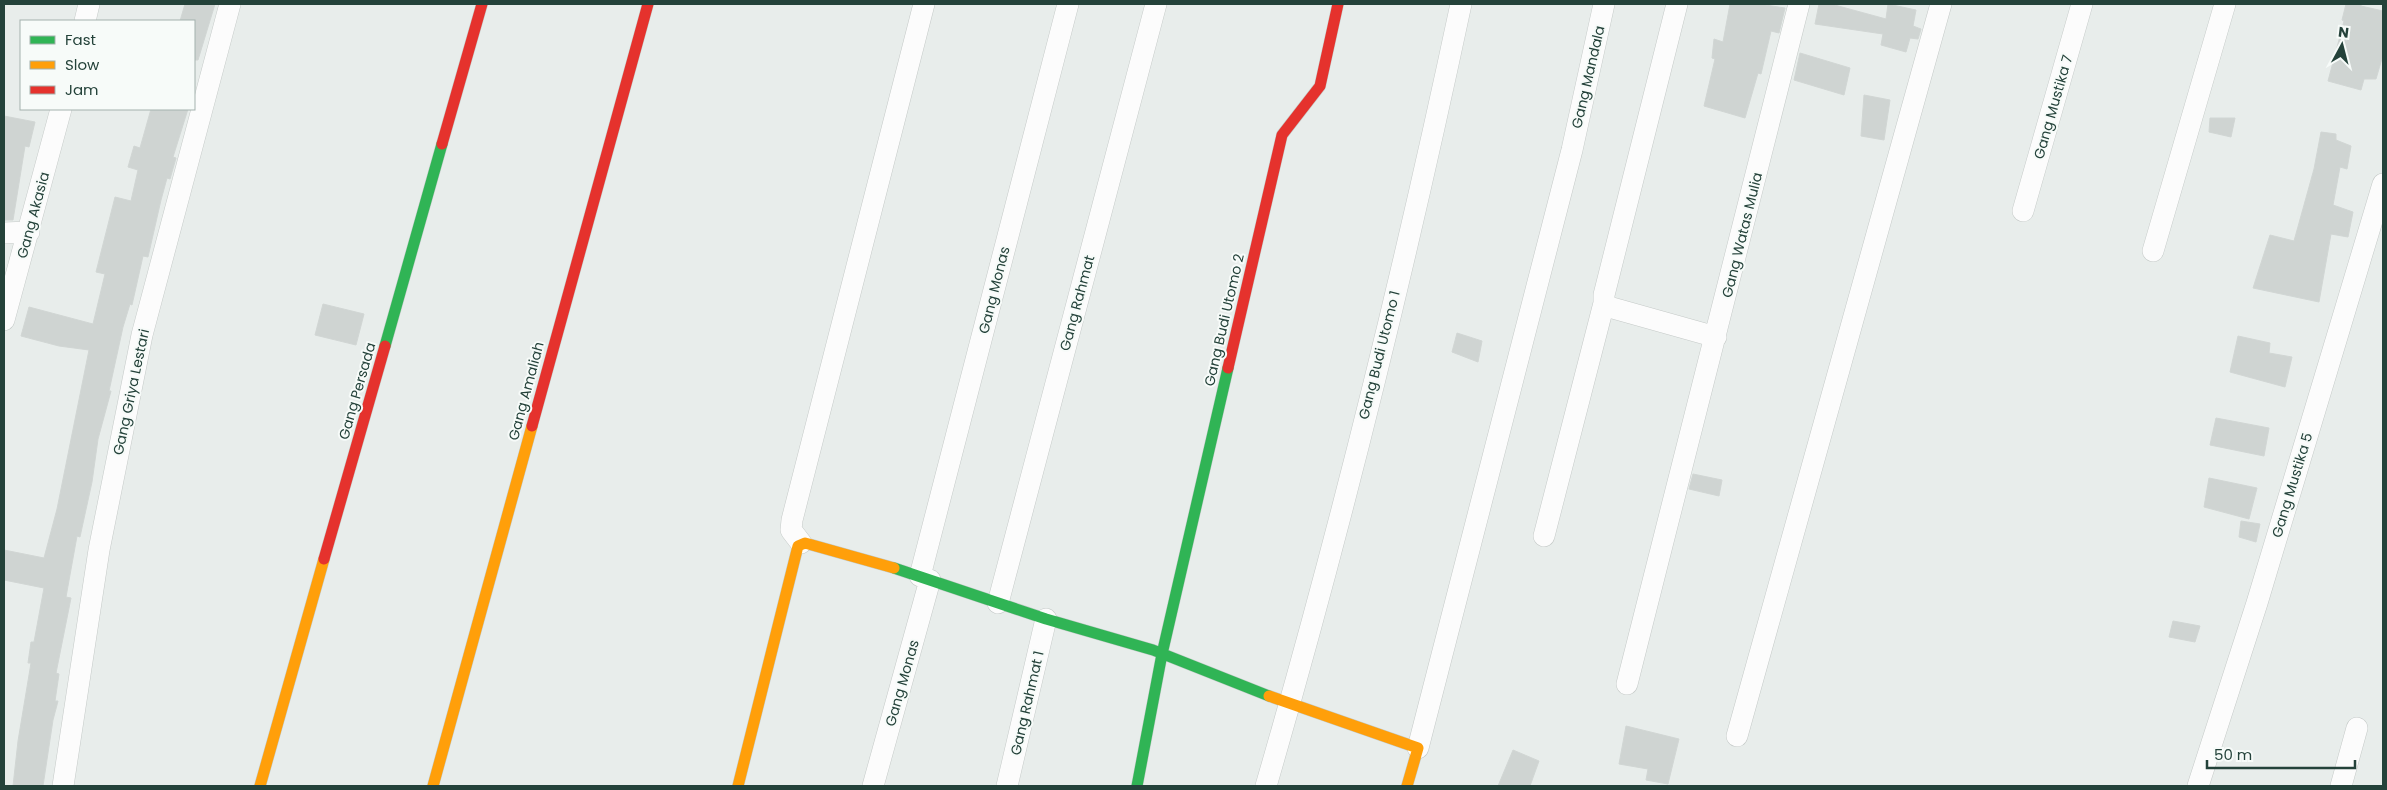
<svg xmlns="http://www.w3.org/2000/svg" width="2387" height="790" font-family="Poppins,sans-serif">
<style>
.building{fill:#cfd4d2;stroke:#d1d6d4}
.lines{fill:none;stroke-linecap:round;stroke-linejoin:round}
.street-casing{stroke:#c5cac8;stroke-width:22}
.fast-casing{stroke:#c3cbc8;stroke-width:12}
.slow-casing{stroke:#c3cbc8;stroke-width:12}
.jam-casing{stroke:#c3cbc8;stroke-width:12}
.street{stroke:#fcfcfc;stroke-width:21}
.fast{stroke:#30b455;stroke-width:11}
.slow{stroke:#ff9f0a;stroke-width:11}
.jam{stroke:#e5322d;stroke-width:11}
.labels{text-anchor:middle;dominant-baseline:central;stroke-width:4;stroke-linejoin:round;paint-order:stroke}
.street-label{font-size:14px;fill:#24423a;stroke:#f7fbf9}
</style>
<rect width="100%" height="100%" fill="#e8edeb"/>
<path class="building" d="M185,4H215L198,60H194V21H180Z
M1730,4H1759L1785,8L1779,33L1771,31L1761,74L1758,73L1745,118L1704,106L1715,59L1712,58L1714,39L1723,42Z
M1819,4H1831L1886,19L1888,4L1916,10L1913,26L1921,29L1918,39L1910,38L1906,52L1881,45L1883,34L1815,24Z
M2346,4H2361V6L2383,11V55L2376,79H2364L2361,90L2328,81L2344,21L2342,20Z
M1800,53L1850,68L1844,95L1794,80Z
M1864,95L1890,100L1884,140L1861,136Z
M151,109H188L173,157L176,158L170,179L167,178L161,200L148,257L143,256L132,305L130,304L123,327L109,391H111L98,439L92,482L80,537L77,536L66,597L71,598L56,673L59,674L55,701H58L53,720L43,786H13L18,741L31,663H28L31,642H34L44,588L4,580V550L44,558L57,509L89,350L59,346L21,336L29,307L93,324L105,274L96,272L115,197L131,201L138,170L128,167L134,146L140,148Z
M4,116L35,122L29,147L25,146L13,220H4Z
M2210,118H2235L2231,137L2209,132Z
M2321,132L2336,134V140L2351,146L2347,169L2340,167L2333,205L2353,212L2348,237L2331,234L2319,302L2253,288L2270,235L2294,241L2314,169Z
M323,304L364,314L356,345L315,335Z
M1457,333L1482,341L1478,362L1452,352Z
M2238,336L2270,343L2269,353L2292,357L2285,387L2230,372Z
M2216,418L2269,428L2264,456L2210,445Z
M1693,474L1722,480L1719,496L1689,489Z
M2209,478L2257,488L2249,519L2204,507Z
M2241,521L2260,524L2256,542L2239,537Z
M2173,621L2200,626L2195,642L2169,637Z
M1626,726L1679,739L1668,784L1646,780L1648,769L1619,764Z
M1513,750L1539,761L1530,786H1498Z"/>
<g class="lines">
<g class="street-casing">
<path id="street" d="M1677,4L1604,295V303L1609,307L1716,337
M85,21L89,4
M2023,211L2082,4
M4,233L29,232
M2153,251L2225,4
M4,320L61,109
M1544,536L1604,303
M801,543L791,530L792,520L924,4
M920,576L1068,4
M998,603L1156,4
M1627,684L1799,4
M1737,736L1941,4
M1418,748L1572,150L1604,4
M63,786L99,550L142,335L230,4
M873,786L930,580
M1007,786L1046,619
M1266,786C1341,528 1405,267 1461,4
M2198,786L2257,603L2383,184
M2341,786L2357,728"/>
</g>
<g class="fast-casing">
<path id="fast" d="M385,346L442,144
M894,568L1046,619L1153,650L1269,696
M1137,786L1162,654L1228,368"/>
</g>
<g class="slow-casing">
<path id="slow" d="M1269,696L1418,748L1407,786
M260,786L324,559
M433,786L532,426
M738,786L798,546L805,543L894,568"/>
</g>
<g class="jam-casing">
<path id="jam" d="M442,144L482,4
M1228,368L1282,135L1320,86L1338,4
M532,426L648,4
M324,559L385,346"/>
</g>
<use href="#street" class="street"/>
<use href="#fast" class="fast"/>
<use href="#slow" class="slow"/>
<use href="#jam" class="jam"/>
</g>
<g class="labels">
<g class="street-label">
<text transform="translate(1588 77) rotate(-77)">Gang Mandala</text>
<text transform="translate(2053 107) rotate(-74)">Gang Mustika 7</text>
<text transform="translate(33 215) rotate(-75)">Gang Akasia</text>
<text transform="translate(1742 235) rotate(-76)">Gang Watas Mulia</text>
<text transform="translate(994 290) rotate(-76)">Gang Monas</text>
<text transform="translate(1077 303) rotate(-75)">Gang Rahmat</text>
<text transform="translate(1224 320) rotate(-77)">Gang Budi Utomo 2</text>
<text transform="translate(1379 355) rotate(-76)">Gang Budi Utomo 1</text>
<text transform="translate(357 391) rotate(-74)">Gang Persada</text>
<text transform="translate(526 391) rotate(-75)">Gang Amaliah</text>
<text transform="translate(131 392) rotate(-78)">Gang Griya Lestari</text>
<text transform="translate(2292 485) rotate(-73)">Gang Mustika 5</text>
<text transform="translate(902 683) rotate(-74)">Gang Monas</text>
<text transform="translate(1027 703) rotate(-77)">Gang Rahmat 1</text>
</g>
</g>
<rect width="2387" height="790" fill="none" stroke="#24423a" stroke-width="10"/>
<rect x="20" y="20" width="175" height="90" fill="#f7fbf9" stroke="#a3b1ad"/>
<rect x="30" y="36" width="25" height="8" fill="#30b455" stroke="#a3b1ad"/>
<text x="65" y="45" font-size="15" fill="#24423a">Fast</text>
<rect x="30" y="61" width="25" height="8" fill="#ff9f0a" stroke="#a3b1ad"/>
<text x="65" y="70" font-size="15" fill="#24423a">Slow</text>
<rect x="30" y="86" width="25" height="8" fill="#e5322d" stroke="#a3b1ad"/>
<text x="65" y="95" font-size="15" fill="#24423a">Jam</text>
<g transform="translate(2342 45) rotate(7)" stroke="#f7fbf9" stroke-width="4" paint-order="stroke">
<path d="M0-4L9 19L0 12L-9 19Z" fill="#24423a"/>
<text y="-8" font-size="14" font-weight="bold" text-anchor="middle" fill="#24423a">N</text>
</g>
<path d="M2207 760v8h148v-8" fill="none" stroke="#24423a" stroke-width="2.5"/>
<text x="2214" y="760" font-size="15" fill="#24423a" stroke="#f7fbf9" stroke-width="4" paint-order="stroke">50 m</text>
</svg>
